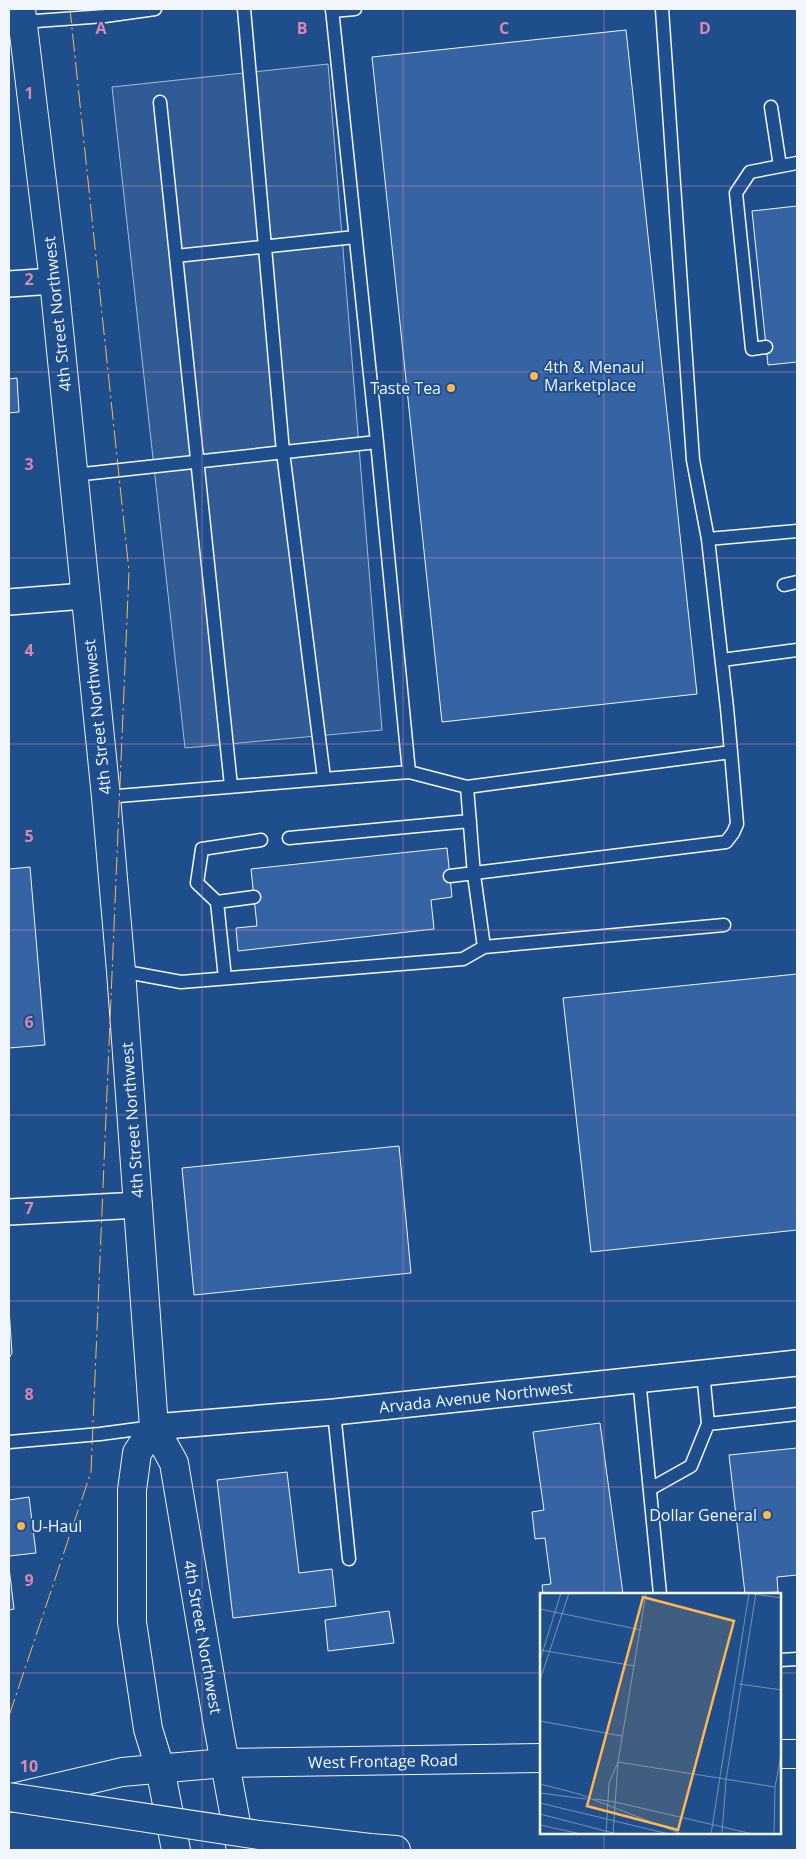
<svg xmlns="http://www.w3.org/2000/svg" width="806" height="1859" font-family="'Open Sans',sans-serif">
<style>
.built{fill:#305b95;stroke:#a8bbd7}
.building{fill:#3563a3;stroke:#f2f6ff}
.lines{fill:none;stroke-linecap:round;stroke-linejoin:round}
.service-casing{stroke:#f2f6ff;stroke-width:15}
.minor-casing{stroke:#f2f6ff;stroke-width:28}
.secondary-casing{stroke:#f2f6ff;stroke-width:30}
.motorway-casing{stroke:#f2f6ff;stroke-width:30}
.service{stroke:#1f4e8c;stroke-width:12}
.minor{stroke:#1f4e8c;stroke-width:25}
.secondary{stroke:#1f4e8c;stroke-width:28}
.motorway{stroke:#1f4e8c;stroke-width:28}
.motorway-bridge-casing{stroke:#f2f6ff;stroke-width:30;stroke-linecap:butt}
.motorway-bridge{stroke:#1f4e8c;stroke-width:28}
.power{stroke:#ffb74d;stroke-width:1;stroke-dasharray:18 4 2.5 4;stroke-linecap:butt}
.grid{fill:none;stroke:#da87ad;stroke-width:1;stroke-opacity:0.55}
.poi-dot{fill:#ffb74d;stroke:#1f4e8c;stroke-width:2}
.labels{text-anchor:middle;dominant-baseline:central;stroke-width:4;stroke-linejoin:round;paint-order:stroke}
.street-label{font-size:16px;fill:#f2f6ff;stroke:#1f4e8c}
.poi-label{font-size:16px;fill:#f2f6ff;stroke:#1f4e8c;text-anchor:start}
.inset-road{fill:none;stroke:#7391ba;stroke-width:1}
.view{fill:#ffb74d;fill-opacity:0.15;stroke:#ffb74d;stroke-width:2.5}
.inset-edge{fill:none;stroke:#f2f6ff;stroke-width:2.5}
.grid-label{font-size:16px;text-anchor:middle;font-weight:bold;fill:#da87ad;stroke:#1f4e8c;stroke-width:4;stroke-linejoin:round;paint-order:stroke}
</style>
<rect width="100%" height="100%" fill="#1f4e8c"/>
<path class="built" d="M328,64L382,730L185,748L112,87Z"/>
<path class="building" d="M626,30L697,694L442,722L372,57Z
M797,206V362L768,365L752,211Z
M17,378L19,412L9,413V379Z
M447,848L452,897L431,900L434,929L238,951L236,928L257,926L251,869Z
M30,867L45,1045L9,1048V869Z
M797,974V1230L591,1252L563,998Z
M399,1146L411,1273L194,1295L182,1168Z
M9,1309L12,1353L9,1358Z
M600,1423L623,1594H543L542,1585L551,1584L545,1538L535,1539L532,1512L544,1510L533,1432Z
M797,1448V1575L777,1577L778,1592L745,1594L729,1455Z
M287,1472L299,1573L332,1569L336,1606L233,1618L217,1480Z
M29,1497L36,1553L9,1556V1500Z
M9,1567L14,1609L9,1610Z
M389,1611L394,1643L328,1651L325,1620Z"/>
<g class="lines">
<g class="service-casing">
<path id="service" d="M244,9L283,452L324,778
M662,9L693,460L708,539
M332,11L355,9
M22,22L105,16L155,9
M160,102L231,786
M771,107L780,166
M176,256L355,237
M766,347L752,349L736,193L750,172L797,163
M377,442L409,772
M74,475L377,442L332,9
M784,585L797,582
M722,660L797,650
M106,797L409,772L467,787L731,752L727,708L708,539L797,531
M289,838L470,821
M450,876L726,842L733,833L737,824L731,752
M254,897L217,902L197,883L202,849L261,840
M217,902L225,978
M484,947L724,925
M121,971L181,982L463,959L484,947L474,875L467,787
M639,1379L660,1594
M334,1412L349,1559
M708,1424L797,1414
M9,1442L100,1434L153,1427
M650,1489L691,1466L708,1424L703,1372
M780,1660L797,1659"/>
</g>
<g class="minor-casing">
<path id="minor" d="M9,284L54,281
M9,602L84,596
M9,1212L139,1205
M154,1427L334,1412L797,1363"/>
</g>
<g class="secondary-casing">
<path id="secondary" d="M21,9L54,281L106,797L121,971L154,1427L174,1463L219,1731L241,1850
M154,1427L137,1453L132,1490V1622L148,1729L160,1768L176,1850
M780,1754H797
M225,1763L541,1758"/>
</g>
<g class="motorway-casing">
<path id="motorway" d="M12,1798L122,1772L225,1763
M370,1848L396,1850"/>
</g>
<use href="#service" class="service"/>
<use href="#minor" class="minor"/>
<use href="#secondary" class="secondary"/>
<use href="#motorway" class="motorway"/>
<g class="motorway-bridge-casing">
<path id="motorway-bridge" d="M9,1797L259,1835L370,1848"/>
</g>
<use href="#motorway-bridge" class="motorway-bridge"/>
<path class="power" d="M9,1716L91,1472L129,571L70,9"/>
</g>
<path class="grid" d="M202,9V1850M403,9V1850M604,9V1594M9,186H797M9,372H797M9,558H797M9,744H797M9,930H797M9,1115H797M9,1301H797M9,1487H797M9,1673H541M780,1673H797M604,1833V1850"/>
<g class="poi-dot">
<circle cx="534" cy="376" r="5"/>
<circle cx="451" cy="388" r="5"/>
<circle cx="767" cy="1515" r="5"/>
<circle cx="21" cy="1526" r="5"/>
</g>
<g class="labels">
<g class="street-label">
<text transform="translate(57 314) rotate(-96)">4th Street Northwest</text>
<text transform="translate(97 717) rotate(-96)">4th Street Northwest</text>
<text transform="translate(132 1120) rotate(-94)">4th Street Northwest</text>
<text transform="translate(476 1397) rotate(-6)">Arvada Avenue Northwest</text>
<text transform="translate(203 1637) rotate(80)">4th Street Northwest</text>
<text transform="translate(383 1761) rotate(-1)">West Frontage Road</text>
</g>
<g class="poi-label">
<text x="544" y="367">4th &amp; Menaul<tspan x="544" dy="18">Marketplace</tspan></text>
<text x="441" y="388" text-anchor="end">Taste Tea</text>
<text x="757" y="1515" text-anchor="end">Dollar General</text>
<text x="31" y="1526">U-Haul</text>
</g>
</g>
<g transform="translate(540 1593)">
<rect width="241" height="241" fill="#1f4e8c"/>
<path class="inset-road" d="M213,1L242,5M0,16L101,37M0,57L95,73M0,67L21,0M0,87L29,0M199,91L242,97M0,128L82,143M78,169L235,194M0,191L39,201L142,241M0,200L46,206M55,206L75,209M75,209L213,241M0,210L129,241M0,221L77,241M0,232L41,241M66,241L69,190L78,169M73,241L78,169L106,0M171,241L209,0M182,241L186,187L216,0M234,241L235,194L242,157"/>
<path class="view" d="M103,4L194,28L138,237L47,213Z"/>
<rect width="241" height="241" class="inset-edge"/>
</g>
<g class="grid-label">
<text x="101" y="34">A</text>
<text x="302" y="34">B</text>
<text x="504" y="34">C</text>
<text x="705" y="34">D</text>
<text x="29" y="99">1</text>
<text x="29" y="285">2</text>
<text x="29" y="470">3</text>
<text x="29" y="656">4</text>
<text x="29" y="842">5</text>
<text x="29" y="1028">6</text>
<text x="29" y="1214">7</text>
<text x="29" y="1400">8</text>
<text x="29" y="1586">9</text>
<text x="29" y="1772">10</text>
</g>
<rect width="806" height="1859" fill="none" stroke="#f2f6ff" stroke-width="20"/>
</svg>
